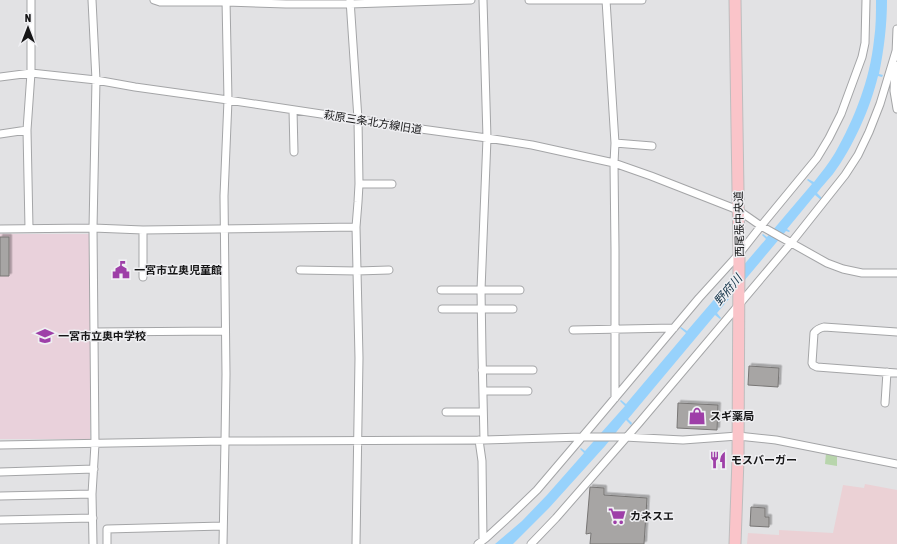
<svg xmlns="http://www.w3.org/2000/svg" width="897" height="544" font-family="'Asap Condensed','Noto Sans JP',sans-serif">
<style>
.industrial{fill:#ebd1d5}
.education{fill:#e9d1db}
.green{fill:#b8d5ac}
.water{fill:#97d2fc}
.building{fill:#a7a5a4;stroke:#787675;filter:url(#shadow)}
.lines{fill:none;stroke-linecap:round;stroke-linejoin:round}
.minor-casing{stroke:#a4a5a7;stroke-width:9}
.primary-casing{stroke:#bdbdbe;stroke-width:13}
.minor{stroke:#fff;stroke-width:7}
.primary{stroke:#fac4c9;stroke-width:11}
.labels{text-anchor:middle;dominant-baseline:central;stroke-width:3;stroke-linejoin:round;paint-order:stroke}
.street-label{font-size:11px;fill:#151516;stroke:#efeff2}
.poi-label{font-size:11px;font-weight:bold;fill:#151516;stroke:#efeff2;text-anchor:start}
.water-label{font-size:12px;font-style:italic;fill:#123348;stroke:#efeff2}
</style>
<defs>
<filter id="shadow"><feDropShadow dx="2.5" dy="-2.5" stdDeviation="0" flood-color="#0004"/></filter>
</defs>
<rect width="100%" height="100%" fill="#e2e2e4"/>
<path class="industrial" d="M865,484L897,490V544H747L748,533L779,535V530L833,533L843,485L864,488Z"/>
<path class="education" d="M0,234H90V439H0Z"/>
<path class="green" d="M826,453L837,455V466L825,464Z"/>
<path class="water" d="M876,0H887C887,25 884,49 879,74L883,75L882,77L878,76C870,109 853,147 833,174C828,180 822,186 817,193L822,198L821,200L815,195L787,229L790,231L789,232L786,231L717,313L721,318L720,319L715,315L628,419L632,423L631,425L626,420L605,446L549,508L513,544H495L522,521L547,495L584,453L580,449L581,448L585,451L625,406L620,401L621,400L626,404L686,333L680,328L681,327L687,331L766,239L762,235L763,234L767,237L812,184L807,180L808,179L814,182C821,173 829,163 835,153C855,118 870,79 874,40C876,27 876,13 876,0Z"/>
<path class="building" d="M0,237H9V276H0Z
M749,366L779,368L778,387L748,385Z
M678,403L718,405L717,430L677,428Z
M590,487L604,488V495L647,498L644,544H590L591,533L586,534Z
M751,507L765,508V517H769V527L750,526Z"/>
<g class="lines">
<g class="minor-casing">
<path id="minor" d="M92,0L96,80L93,228L95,444L92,494L93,544
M154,0L160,2H226L286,4H350L471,0
M350,0L358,119L359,184L358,202L356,227L359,358L356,544
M483,0L487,138L481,290L482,353L484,440
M529,0H642
M606,0L615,143L614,163L615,250V398
M896,54L897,29
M895,65L894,91L897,109
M0,77L31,73L96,80L135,87L228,100L421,129L487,138L532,145L614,163L651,176L738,210L761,226L827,263L843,269L862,273H897
M293,110L294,152
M0,134L27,130
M615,143L652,146
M359,184H392
M29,228L27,130L31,73V0
M0,229L93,228L143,230L356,227
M143,230V277
M300,270L357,271L389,270
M441,290H520
M442,309H513
M573,330L674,328
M94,332L225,331
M897,332L824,327C820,328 817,329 814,333L812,363L813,365L817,367L897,373
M482,370H533
M483,391H528
M885,403L887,372
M446,412H483
M479,440L482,461L483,540
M0,445L225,441L484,440L582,437H624L683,440L738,436L776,440L897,464
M0,472L94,469
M0,496L92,494
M0,520L93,518
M107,544V529L223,526
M223,544L225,441L226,374L224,196L228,100L226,0
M478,544L486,538L511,515L537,490L594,423L699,298L739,254L761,226L817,158L829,138L841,114L862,57L865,43L866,0
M531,544L556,518L639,423L791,243L845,175L858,155L869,132L880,104L896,51"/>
</g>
<g class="primary-casing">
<path id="primary" d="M735,544L738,459L739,254L735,0"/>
</g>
<use href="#minor" class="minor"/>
<use href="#primary" class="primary"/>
</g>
<defs>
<g id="civic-bare" transform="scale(1.38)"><path d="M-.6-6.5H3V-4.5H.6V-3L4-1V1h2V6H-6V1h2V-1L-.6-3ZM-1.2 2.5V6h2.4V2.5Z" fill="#9e3fa8" stroke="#efeff2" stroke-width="2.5" paint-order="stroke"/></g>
<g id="school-bare" transform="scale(1.38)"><path d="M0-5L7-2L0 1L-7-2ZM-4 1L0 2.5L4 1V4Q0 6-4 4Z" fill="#9e3fa8" stroke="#efeff2" stroke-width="2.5" paint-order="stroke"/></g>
<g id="shop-bare" transform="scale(1.38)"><path d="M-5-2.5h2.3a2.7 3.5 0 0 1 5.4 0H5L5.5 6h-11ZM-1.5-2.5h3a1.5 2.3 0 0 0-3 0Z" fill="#9e3fa8" stroke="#efeff2" stroke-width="2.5" paint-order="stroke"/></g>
<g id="restaurant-bare" transform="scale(1.38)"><path d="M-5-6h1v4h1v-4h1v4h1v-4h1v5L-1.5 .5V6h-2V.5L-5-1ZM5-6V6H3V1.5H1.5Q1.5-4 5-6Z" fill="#9e3fa8" stroke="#efeff2" stroke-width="2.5" paint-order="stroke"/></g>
<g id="supermarket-bare" transform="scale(1.38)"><path d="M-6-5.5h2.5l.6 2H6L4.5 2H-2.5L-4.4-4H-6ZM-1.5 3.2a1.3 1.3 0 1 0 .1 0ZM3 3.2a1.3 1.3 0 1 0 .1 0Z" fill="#9e3fa8" stroke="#efeff2" stroke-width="2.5" paint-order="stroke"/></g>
</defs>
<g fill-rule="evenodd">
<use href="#civic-bare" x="121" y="270"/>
<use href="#school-bare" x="45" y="336"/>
<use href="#shop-bare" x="697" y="416"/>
<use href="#restaurant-bare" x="718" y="460"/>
<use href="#supermarket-bare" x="617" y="516"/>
</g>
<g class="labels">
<g class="street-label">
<text transform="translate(373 122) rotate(9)">萩原三条北方線旧道</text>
<text transform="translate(739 224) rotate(-91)">西尾張中央道</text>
</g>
<g class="poi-label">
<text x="134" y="270">一宮市立奥児童館</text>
<text x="58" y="336">一宮市立奥中学校</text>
<text x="710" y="416">スギ薬局</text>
<text x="731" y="460">モスバーガー</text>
<text x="630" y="516">カネスエ</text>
</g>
<g class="water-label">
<text transform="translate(728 290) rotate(-50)">野府川</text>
</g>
</g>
<g transform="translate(28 28)" stroke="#efeff2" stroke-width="3" paint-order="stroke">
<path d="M0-3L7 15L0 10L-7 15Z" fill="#151516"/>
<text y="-6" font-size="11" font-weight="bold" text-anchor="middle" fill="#151516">N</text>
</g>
</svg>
